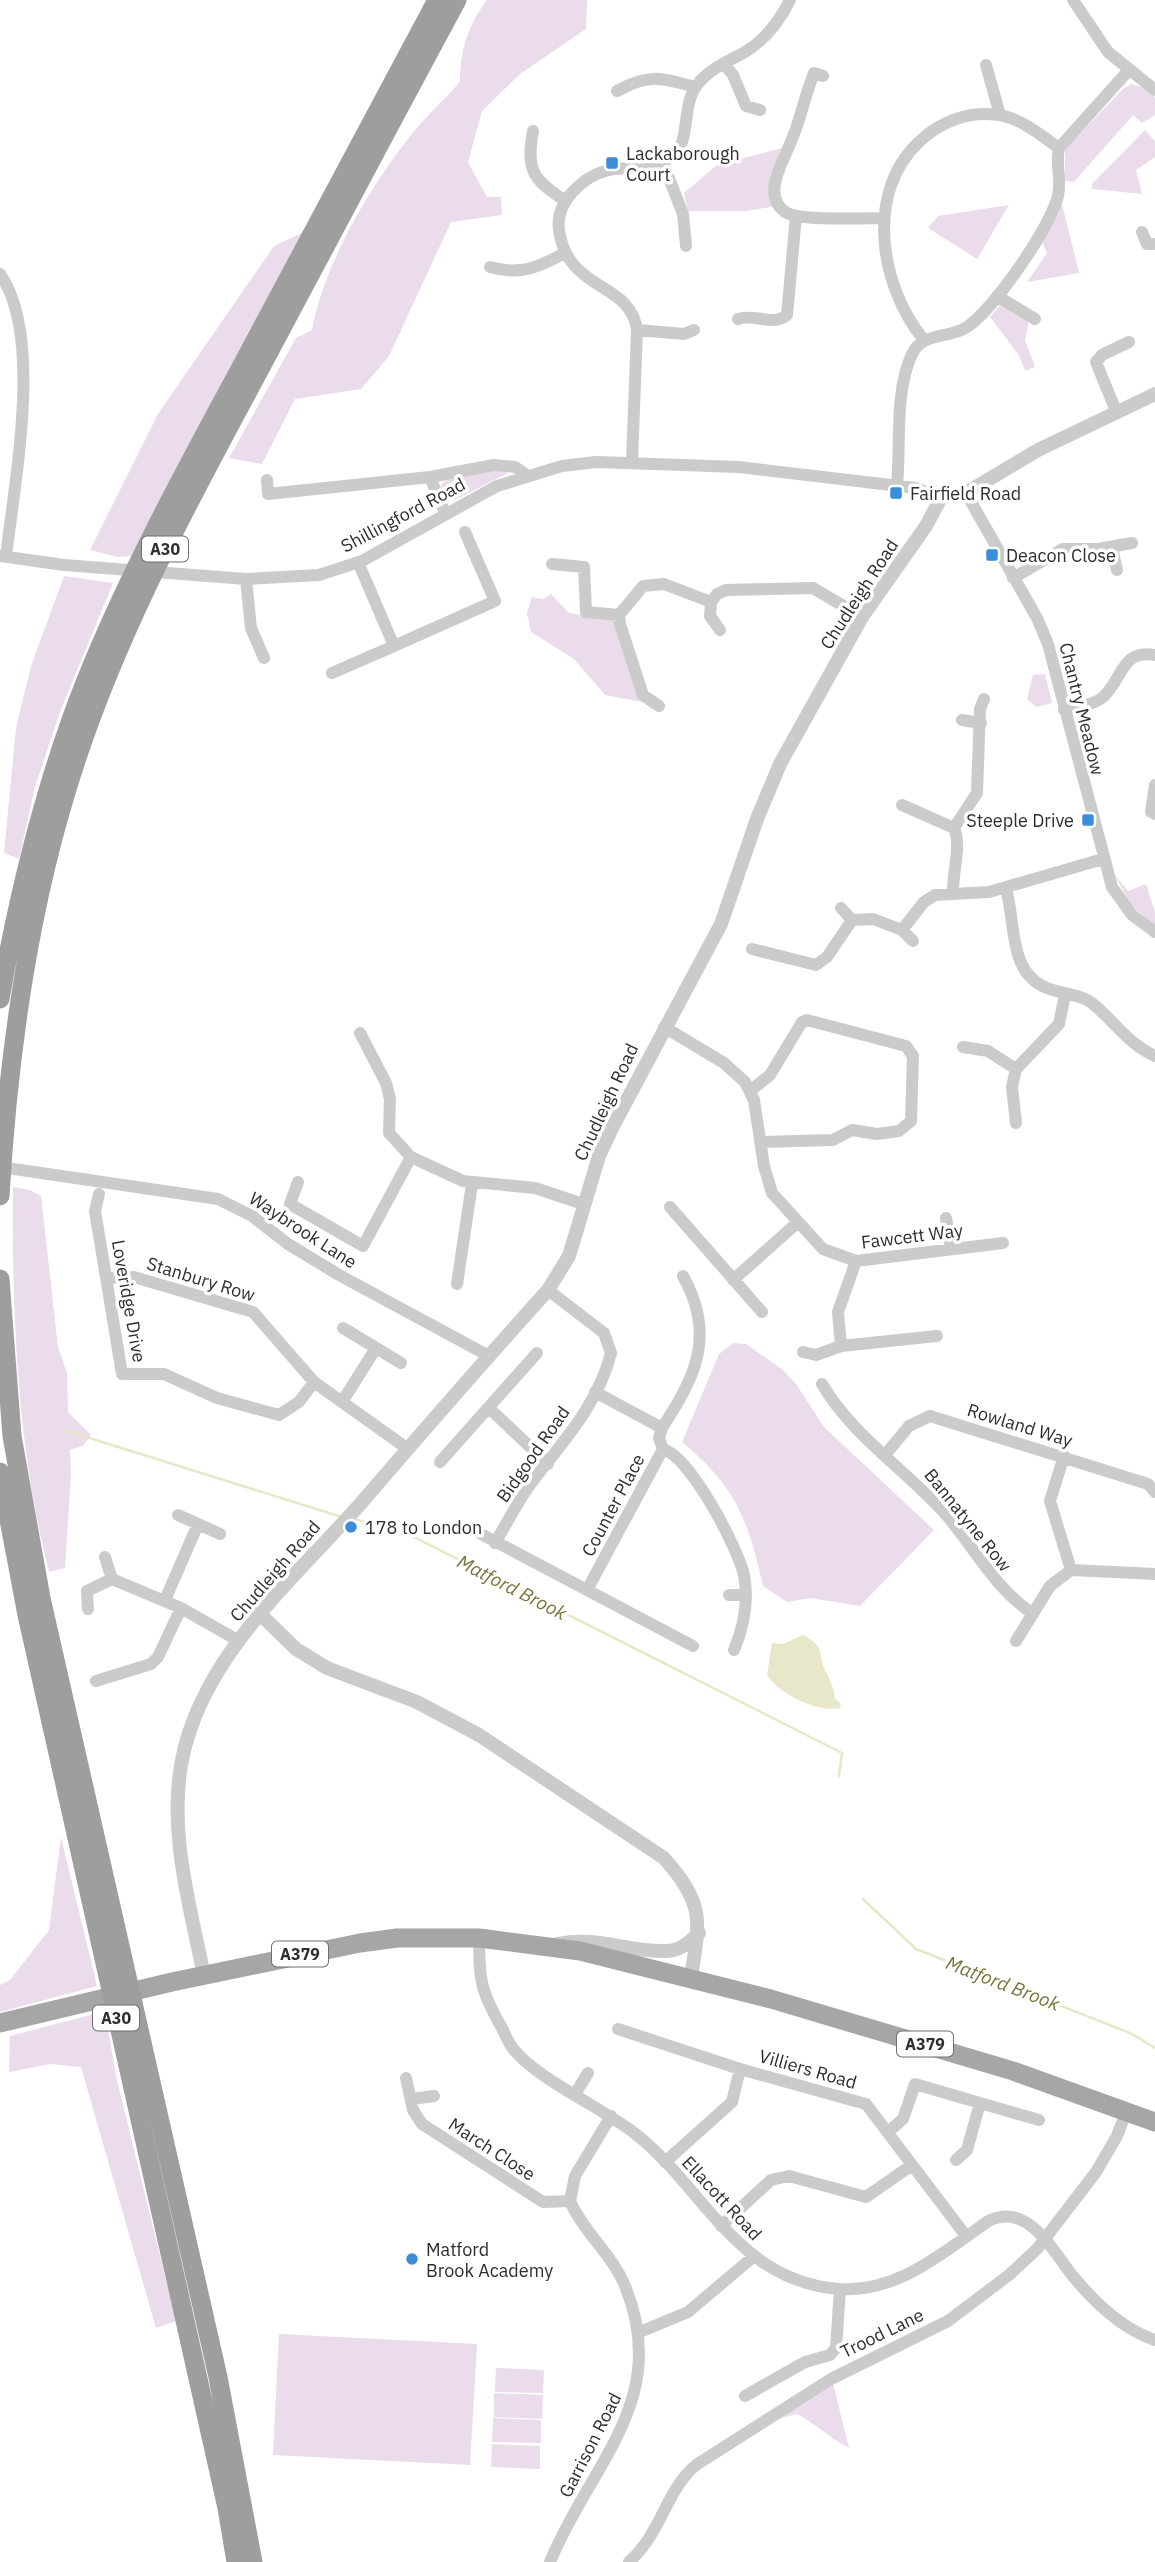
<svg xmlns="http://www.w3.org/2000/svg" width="1155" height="2562" font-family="'IBM Plex Sans',sans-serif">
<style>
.green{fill:#eadcea}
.water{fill:#e9e7c9}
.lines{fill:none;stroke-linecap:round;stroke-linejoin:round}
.stream{stroke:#e9e7c9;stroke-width:2.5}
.minor{stroke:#cbcbcb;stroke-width:12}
.tertiary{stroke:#cbcbcb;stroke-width:14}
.primary{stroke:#a6a6a6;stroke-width:19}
.trunk{stroke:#9e9e9e;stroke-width:19}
.poi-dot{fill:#3b8dda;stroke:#fff;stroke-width:2.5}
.labels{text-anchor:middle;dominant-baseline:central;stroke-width:7;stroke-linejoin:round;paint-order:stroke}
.shield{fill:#fff;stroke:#6d6d6d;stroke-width:2}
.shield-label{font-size:16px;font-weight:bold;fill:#2e2e2e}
.poi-label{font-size:18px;fill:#2e2e2e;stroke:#fff;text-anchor:start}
.street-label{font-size:18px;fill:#2e2e2e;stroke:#fff}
.water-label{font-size:19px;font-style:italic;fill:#78743a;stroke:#fff}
</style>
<rect width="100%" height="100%" fill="#fff"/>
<path class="green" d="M487,0H587L586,29L520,74L482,111L468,162L487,197H501L502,215L451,222L389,356L361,389L295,399L262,464L229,458L296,338L312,330C324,264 370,186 412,134C427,115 445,99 460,82C460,50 468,25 487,0Z
M1132,84L1147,89L1155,98V115L1142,123L1133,115L1074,182L1065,181V149L1123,89Z
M1145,130L1155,141V157L1136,170L1142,194L1092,189V184Z
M782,148L776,206L747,211H688L684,193L717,165Z
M1062,204L1079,273L1027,282L1047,253L1042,242Z
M1009,205L977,259L928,228L938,216Z
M302,233L131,556L118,557L90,550L158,414L274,246Z
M1003,302L1029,321L1025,340L1035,367L1025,371L1019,355L990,317Z
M499,470L508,473L455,500H447L441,484L449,479Z
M64,576L113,583L60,712L35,787L19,859L4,853L16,728L31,666Z
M551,594L569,613L614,620L642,702L605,695L574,659L531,632L527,613L532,597L543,599Z
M1045,674L1052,703L1036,707L1027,699L1033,675Z
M1114,874L1128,891L1146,884L1155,912V926L1131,905Z
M13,1187L30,1190L41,1196L58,1347L67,1373L68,1412L91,1435L83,1446L70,1450L71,1473L65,1568L49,1572C17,1447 12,1316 13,1187Z
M733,1343L746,1344L782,1369L796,1384L824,1427L934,1530L860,1606L811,1598L787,1602L763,1586C748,1519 736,1487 682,1442L719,1354Z
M61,1837L97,1986L0,2012V1985L10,1980L49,1930Z
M105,2011L116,2076L176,2321L156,2328L81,2067L50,2064L9,2072L10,2036Z
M279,2334L477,2344L470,2465L273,2455Z
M496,2368L544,2370L543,2393L495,2392Z
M833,2383L849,2448C830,2438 816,2424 797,2414L772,2420Z
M494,2393L543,2395L542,2419L494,2417Z
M493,2418L541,2420V2443L492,2442Z
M492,2444L540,2446V2469L491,2467Z"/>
<path class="water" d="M803,1635C827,1648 817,1654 826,1672C831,1682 834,1688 835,1699L841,1704L840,1708C818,1713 780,1695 767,1675L772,1643L783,1644Z"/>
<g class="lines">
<path class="stream" d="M64,1430L342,1517
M352,1519L396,1528L842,1753L839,1776
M863,1899L916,1949L1130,2033L1155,2048"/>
<path class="minor" d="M1073,0L1108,52L1155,90
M724,64L733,75L746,106L760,110
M986,65L1000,115
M823,76L814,73C805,95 801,118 792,139C785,159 759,196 787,213C801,221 864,218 883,218
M617,91C648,73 662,78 695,87
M533,131C526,169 532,180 566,201
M663,163L683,214L686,246
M1142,232L1147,244H1155
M490,267C520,276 539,267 565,253
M0,274C44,336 14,484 6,557
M997,296L1035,319
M738,319C755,313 773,327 787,315L796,216
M637,330L684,334L694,330
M924,340C880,287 864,192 920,141C941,121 969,111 998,115C1019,117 1042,136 1059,148
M1116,411L1096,362L1102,355L1129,342
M632,461L637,330C631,281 568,293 559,230C555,202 583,176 609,170C632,166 657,171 675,154C690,140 682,104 697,85C709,69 729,61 745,52C765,40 780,20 790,0
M430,477L445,513
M267,480L268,494L430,477L494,465L515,467L528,476
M897,487C901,445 894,393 912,354C922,332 949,339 967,327C994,309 1050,228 1058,196C1062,180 1055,164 1059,148L1128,71
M966,493L1037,618L1048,644L1112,887L1132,915L1155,932
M1112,548L1117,570
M0,556L64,565L246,579L319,575L362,561L497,486L562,466L596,462L739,467L916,488L941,498
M358,562L394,646L495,601L465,532
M552,564L584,567L586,612L619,615
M1013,578L1063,549H1098L1132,543
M246,579L251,628L264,658
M711,602L710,616L720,630
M332,673L394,646
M659,706L643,695L620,624L619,615L643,586L664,584L711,602L717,594L726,590L813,588L862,617
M1064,710C1078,707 1097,705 1106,694C1123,676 1123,649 1155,655
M962,720L981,723
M1155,785L1151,812L1155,814
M902,805L954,828
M954,828L977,793L980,709L984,699
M1006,889C1016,923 1008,973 1047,988C1061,994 1082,994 1093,1004C1115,1022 1128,1044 1155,1056
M953,894C952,873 962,846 954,828
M841,908L852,920
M902,930L913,941
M752,949L816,965L827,957L852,920L873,919L902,930L924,902L935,895L989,892L1103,859
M664,1027L724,1063L745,1082L754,1100L764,1166L772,1193L823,1249L856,1261L1003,1243
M360,1033L386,1083L390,1099L389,1133L411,1157L463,1181L535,1188L583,1204
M963,1047L988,1051L1016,1069
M750,1091L770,1075L802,1022L807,1020L906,1046L913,1056L911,1121L899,1131L877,1134L852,1130L833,1140L760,1142
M1016,1123L1012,1087L1016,1069L1059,1024L1065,995
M0,1167L218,1199L252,1216L288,1244L339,1275L489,1356
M298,1182L290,1204L363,1246L411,1157
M99,1194L95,1211L122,1374H164L217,1398L279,1415L299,1402L314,1382
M670,1207L762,1312
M946,1218L951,1248
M108,1278L134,1277L253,1312L314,1382L408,1449
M733,1280L797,1223
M457,1284L472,1184
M343,1328L401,1363
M841,1346L838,1312L856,1261
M803,1352L816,1355L841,1346L937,1336
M822,1384C853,1437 908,1471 948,1517C977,1552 995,1588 1033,1614
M342,1402L376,1348
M490,1409L548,1464
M662,1428C696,1376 716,1335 683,1276
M663,1449C690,1456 738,1548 744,1575C749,1601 744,1626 734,1650
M885,1455L909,1426L930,1416L1148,1484L1155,1492
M1064,1456L1050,1501L1071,1570
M440,1462L537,1353
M178,1515L220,1534
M481,1534L693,1646
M495,1543C507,1523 518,1501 532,1482C562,1443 599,1403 611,1353L604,1333L548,1290
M112,1579L181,1608L239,1641
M587,1590L663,1449L659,1438L662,1428L595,1392
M729,1595H745
M165,1600L198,1524
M88,1609L87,1591L112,1579L105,1557
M1016,1641L1050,1586L1071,1570L1155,1574
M96,1681L151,1664L158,1657L181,1608
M479,1938C479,1980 481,1992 502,2028C506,2036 509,2045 515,2051C542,2082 603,2108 637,2135C706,2191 738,2281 839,2289C899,2293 944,2251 990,2220C998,2217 1007,2215 1016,2218C1040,2225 1057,2256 1072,2275C1094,2302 1122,2329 1155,2340
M618,2029L740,2069
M406,2078L413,2110L422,2124L543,2202L570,2201
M575,2094L588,2073
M412,2099L434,2096
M888,2132L903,2119L915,2084L980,2103
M956,2160L967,2150L980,2103L1039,2120
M665,2162L732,2102L740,2069L866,2104L966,2236
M721,2226L771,2180L789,2176L866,2197L912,2165
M640,2332L688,2312L753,2257
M745,2396L805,2362L830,2355L836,2348L840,2289
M550,2562C590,2464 672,2400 625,2286C612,2254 584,2233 570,2201L575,2176L611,2116
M629,2562C661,2534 666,2490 696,2465L831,2379L948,2321L1009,2275L1037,2249L1096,2172L1117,2136L1127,2110"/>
<path class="tertiary" d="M260,1614L296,1649L327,1668L417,1702L479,1735L664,1858C705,1905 700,1920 691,1977
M557,1944C598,1936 627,1952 666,1951C680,1951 690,1942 699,1933
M204,1976C190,1905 168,1832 182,1760C202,1656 295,1578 362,1502C423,1431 485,1360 548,1290L569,1256L599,1156L612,1128L721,924L757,819L780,764L862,617L926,526L941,498L966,493L1038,450L1155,394"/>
<path class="primary" d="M0,2023L172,1982L360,1943L397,1938H479L580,1951L771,1999L1013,2071L1155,2122"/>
<path class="trunk" d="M0,999C19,890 45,783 86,680C129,573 185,471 240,369C306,246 371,123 437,0
M0,1196C8,1058 27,918 68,786C113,638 188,503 261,367C326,245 391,122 457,0
M0,1279L12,1436L41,1598L218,2377L253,2562
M0,1472L27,1615L227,2508L236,2562"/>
</g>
<g class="poi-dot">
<rect x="605" y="156" width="14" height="14" rx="3.5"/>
<rect x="889" y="486" width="14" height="14" rx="3.5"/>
<rect x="985" y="548" width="14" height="14" rx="3.5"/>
<rect x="1081" y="813" width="14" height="14" rx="3.5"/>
<circle cx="351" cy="1527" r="7"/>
<circle cx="412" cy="2259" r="7"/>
</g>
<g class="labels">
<g class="shield">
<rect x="142" y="536.5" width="46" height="25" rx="5"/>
<rect x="272" y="1941.5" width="56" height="25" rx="5"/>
<rect x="93" y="2005.5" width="46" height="25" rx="5"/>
<rect x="897" y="2031.5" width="56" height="25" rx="5"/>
</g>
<g class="shield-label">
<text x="165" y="549">A30</text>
<text x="300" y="1954">A379</text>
<text x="116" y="2018">A30</text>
<text x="925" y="2044">A379</text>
</g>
<g class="poi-label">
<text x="626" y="153">Lackaborough<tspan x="626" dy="21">Court</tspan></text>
<text x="910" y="493">Fairfield Road</text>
<text x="1006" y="555">Deacon Close</text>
<text x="1074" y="820" text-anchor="end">Steeple Drive</text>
<text x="365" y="1527">178 to London</text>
<text x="426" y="2249">Matford<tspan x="426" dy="21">Brook Academy</tspan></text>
</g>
<g class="street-label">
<text transform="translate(403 515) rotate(-28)">Shillingford Road</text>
<text transform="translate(859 594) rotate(-57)">Chudleigh Road</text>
<text transform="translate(1082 709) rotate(76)">Chantry Meadow</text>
<text transform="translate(606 1102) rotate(-65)">Chudleigh Road</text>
<text transform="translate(303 1230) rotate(33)">Waybrook Lane</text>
<text transform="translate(912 1236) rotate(-7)">Fawcett Way</text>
<text transform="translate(201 1279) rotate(17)">Stanbury Row</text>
<text transform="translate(129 1301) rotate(80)">Loveridge Drive</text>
<text transform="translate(1020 1425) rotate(17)">Rowland Way</text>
<text transform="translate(533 1454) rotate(-55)">Bidgood Road</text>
<text transform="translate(613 1505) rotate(-62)">Counter Place</text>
<text transform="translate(968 1520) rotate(51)">Bannatyne Row</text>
<text transform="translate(275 1571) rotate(-49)">Chudleigh Road</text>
<text transform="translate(808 2069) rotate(16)">Villiers Road</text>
<text transform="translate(492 2149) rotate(33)">March Close</text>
<text transform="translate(722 2198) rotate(47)">Ellacott Road</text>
<text transform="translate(882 2333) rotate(-26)">Trood Lane</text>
<text transform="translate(590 2445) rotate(-63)">Garrison Road</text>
</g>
<g class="water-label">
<text transform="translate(512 1587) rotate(27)">Matford Brook</text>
<text transform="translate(1003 1983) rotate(21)">Matford Brook</text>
</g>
</g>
</svg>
